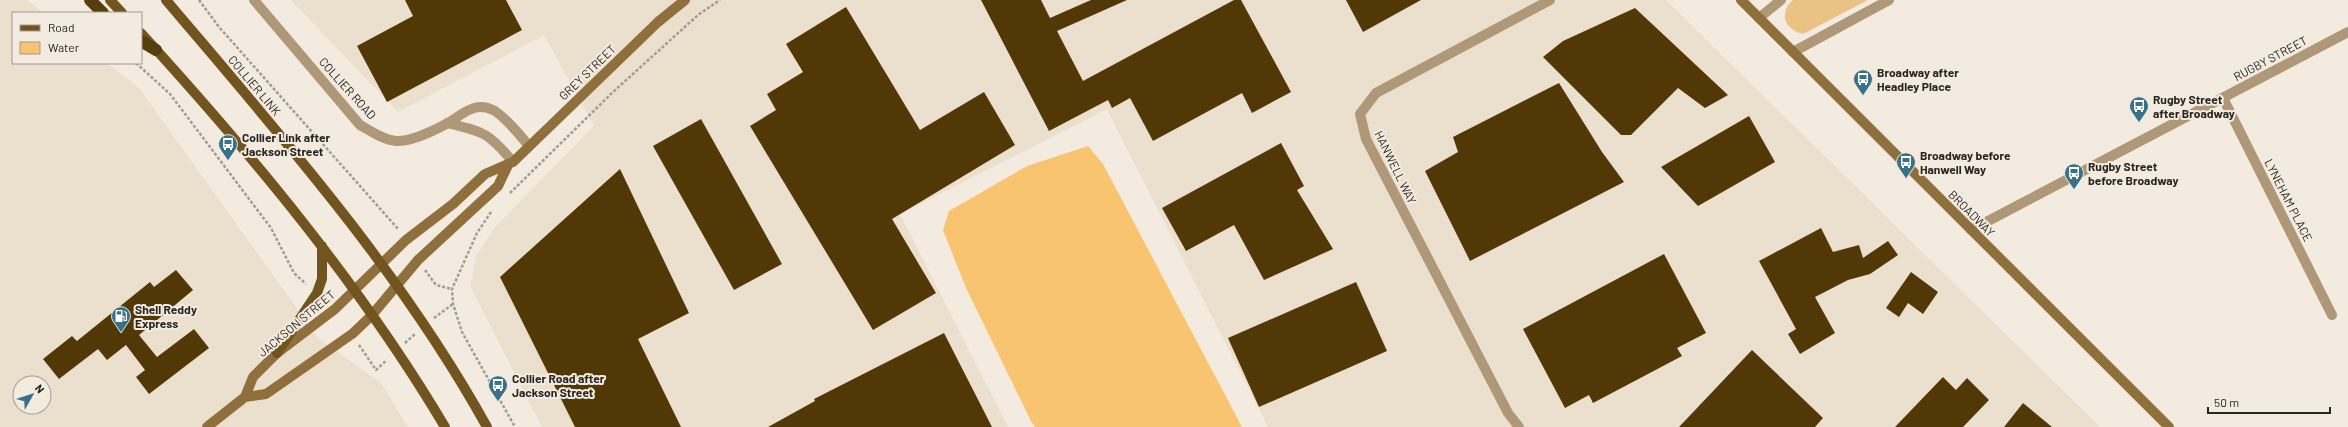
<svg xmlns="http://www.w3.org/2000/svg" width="2348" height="427" font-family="Barlow,sans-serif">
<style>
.built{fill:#ebdfce;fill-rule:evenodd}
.green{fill:#eac283}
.water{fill:#f8c46f}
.building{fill:#513806}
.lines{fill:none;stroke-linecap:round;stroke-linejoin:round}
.path{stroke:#a29c93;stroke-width:2.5;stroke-dasharray:3 2;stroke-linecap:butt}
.street{stroke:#ae9877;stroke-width:10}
.secondary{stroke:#8f6f3b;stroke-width:10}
.primary{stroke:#72541e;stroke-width:10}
.highway{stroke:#573e0e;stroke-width:12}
.labels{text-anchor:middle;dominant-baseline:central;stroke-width:4;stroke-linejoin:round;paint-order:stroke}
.street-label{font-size:12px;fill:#292622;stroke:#f3ebe0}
.poi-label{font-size:12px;font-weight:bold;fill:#292622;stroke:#f3ebe0;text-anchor:start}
</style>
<rect width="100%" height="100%" fill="#f3ebe0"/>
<path class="built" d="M0,0H27L43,13H13V63H107L139,88L318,338L381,383L408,427H0ZM20,383H44V407H20Z
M291,0H1666L2100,427H1268L1107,109L900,214L1008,427H542L470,286L477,255L495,227L594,126L544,35L398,112Z"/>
<path class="green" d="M1793,0H1868L1803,34C1785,30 1778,13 1793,0Z"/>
<path class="water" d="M1088,146L1103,164L1242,427H1035L1031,421L966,288L943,230L949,211L1027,166Z"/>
<path class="building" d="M405,0H506L522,30L387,102L357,46L413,16Z
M981,0H1041L1050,18L1091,0H1127L1057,31L1083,81L1234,0H1241L1291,92L1252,113L1242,93L1153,141L1130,98L1112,108L1108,100L1049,131Z
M1346,0H1421L1363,32Z
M846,7L920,130L984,92L1015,145L892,219L936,293L873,330L750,126L776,110L767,94L803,72L786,44Z
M1635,8L1728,95L1705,108L1678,88L1631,135H1621L1543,57L1563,41Z
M1559,83L1602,152L1624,182L1470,261L1425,171L1458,152L1453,137Z
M1749,116L1775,162L1698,206L1661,167Z
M701,119L782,264L734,290L653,146Z
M1281,143L1304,186L1297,190L1333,249L1264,280L1234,225L1186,251L1162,208Z
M620,169L689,313L638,339L681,427H575L500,277Z
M1821,228L1833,252L1859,245L1863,258L1888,241L1898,255L1870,274L1848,280L1815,297L1835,333L1800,354L1788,334L1796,329L1759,261Z
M1664,254L1706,333L1677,348L1682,356L1593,403L1589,395L1565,408L1523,329Z
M176,270L193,290L139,335L157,357L194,329L209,348L149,394L136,377L145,370L126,345L107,360L98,349L59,379L43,359L72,336L77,341L150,282L154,287Z
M1911,272L1938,292L1923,314L1908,303L1899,317L1886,308Z
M1356,282L1387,351L1259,407L1228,338Z
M944,333L992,427H768L815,401L814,399Z
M1752,350L1823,418L1815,427H1679Z
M1943,377L1956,390L1967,378L1989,400L1963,427H1895Z
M2023,403L2052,427H2004Z"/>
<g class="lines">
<path class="path" d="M199,0L219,27L399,230
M136,63L170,94L271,228L294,273L306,284
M510,193L613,92L698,15L720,0
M491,212L477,233L452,289L453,304L462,332L515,427
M425,270L436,285L452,289
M434,318L453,304
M405,343L415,334
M359,345L376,370L387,360"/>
<path class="street" d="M254,0L360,125C371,131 383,140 396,141C411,142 435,130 448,123C463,114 476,100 495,111C508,120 519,134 529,146
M1759,18L1781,0
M1793,52L1889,0
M2223,98L2332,315
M447,123C484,132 488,132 513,162
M1971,230L2348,32
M1519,427L1508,413L1366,139L1360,114L1376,93L1550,0"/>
<path class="secondary" d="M1741,0L2169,427
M245,397L266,394L352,334L372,315L418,260L498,186L508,165
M207,427L245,397L253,377L277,353L335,309L406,240L453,204L485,174L513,162L658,22L685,0"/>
<path class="primary" d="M110,0L122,13
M166,0C281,136 400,270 487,427
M141,33C253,156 360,284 445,427
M277,353L317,293L322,279V246"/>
<path class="highway" d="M90,0L103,13
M141,41L156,50"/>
</g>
<defs>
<g id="bus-pin" transform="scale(1)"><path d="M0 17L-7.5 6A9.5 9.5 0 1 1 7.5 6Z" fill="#38718a" stroke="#f3ebe0"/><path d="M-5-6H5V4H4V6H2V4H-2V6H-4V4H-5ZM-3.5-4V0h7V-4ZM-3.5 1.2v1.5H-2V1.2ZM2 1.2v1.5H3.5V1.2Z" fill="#fff"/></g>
<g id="fuel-pin" transform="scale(1)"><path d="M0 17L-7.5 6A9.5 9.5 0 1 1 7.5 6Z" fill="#38718a" stroke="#f3ebe0"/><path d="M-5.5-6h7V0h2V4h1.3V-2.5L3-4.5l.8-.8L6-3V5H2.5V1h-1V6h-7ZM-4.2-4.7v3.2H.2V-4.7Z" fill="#fff"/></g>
</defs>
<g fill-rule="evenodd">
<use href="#bus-pin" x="1863" y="79"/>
<use href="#bus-pin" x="2139" y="106"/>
<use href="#bus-pin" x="228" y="144"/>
<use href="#bus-pin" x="1906" y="162"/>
<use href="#bus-pin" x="2074" y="173"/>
<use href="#fuel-pin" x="121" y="316"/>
<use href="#bus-pin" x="498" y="385"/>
</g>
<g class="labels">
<g class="street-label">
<text transform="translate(2270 58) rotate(-28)">RUGBY STREET</text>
<text transform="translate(587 72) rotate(-44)">GREY STREET</text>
<text transform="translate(255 85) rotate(50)">COLLIER LINK</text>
<text transform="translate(348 88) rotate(48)">COLLIER ROAD</text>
<text transform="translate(1396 167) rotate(64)">HANWELL WAY</text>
<text transform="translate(2289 200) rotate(63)">LYNEHAM PLACE</text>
<text transform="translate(1972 213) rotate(45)">BROADWAY</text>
<text transform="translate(296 323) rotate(-40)">JACKSON STREET</text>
</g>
<g class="poi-label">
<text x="1877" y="72">Broadway after<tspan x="1877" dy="14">Headley Place</tspan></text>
<text x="2153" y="99">Rugby Street<tspan x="2153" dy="14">after Broadway</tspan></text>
<text x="242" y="137">Collier Link after<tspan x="242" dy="14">Jackson Street</tspan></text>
<text x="1920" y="155">Broadway before<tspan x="1920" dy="14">Hanwell Way</tspan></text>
<text x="2088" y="166">Rugby Street<tspan x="2088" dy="14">before Broadway</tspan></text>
<text x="135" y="309">Shell Reddy<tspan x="135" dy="14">Express</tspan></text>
<text x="512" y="378">Collier Road after<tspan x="512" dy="14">Jackson Street</tspan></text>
</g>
</g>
<rect x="12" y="12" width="130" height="52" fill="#f3ebe0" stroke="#a29c94"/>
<rect x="20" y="25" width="20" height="6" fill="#72541e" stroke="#a29c94"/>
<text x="48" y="32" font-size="12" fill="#292622">Road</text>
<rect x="20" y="42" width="20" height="12" fill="#f8c46f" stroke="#a29c94"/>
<text x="48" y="52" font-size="12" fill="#292622">Water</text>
<g transform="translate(32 395) rotate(51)"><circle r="19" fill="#f3ebe0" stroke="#a29c94"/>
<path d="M0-3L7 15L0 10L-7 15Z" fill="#38718a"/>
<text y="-6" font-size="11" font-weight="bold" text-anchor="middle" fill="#292622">N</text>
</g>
<path d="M2208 407v6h122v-6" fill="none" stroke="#292622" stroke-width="2"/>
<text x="2214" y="407" font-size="12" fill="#292622" stroke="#f3ebe0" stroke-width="3" paint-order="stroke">50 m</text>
</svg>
